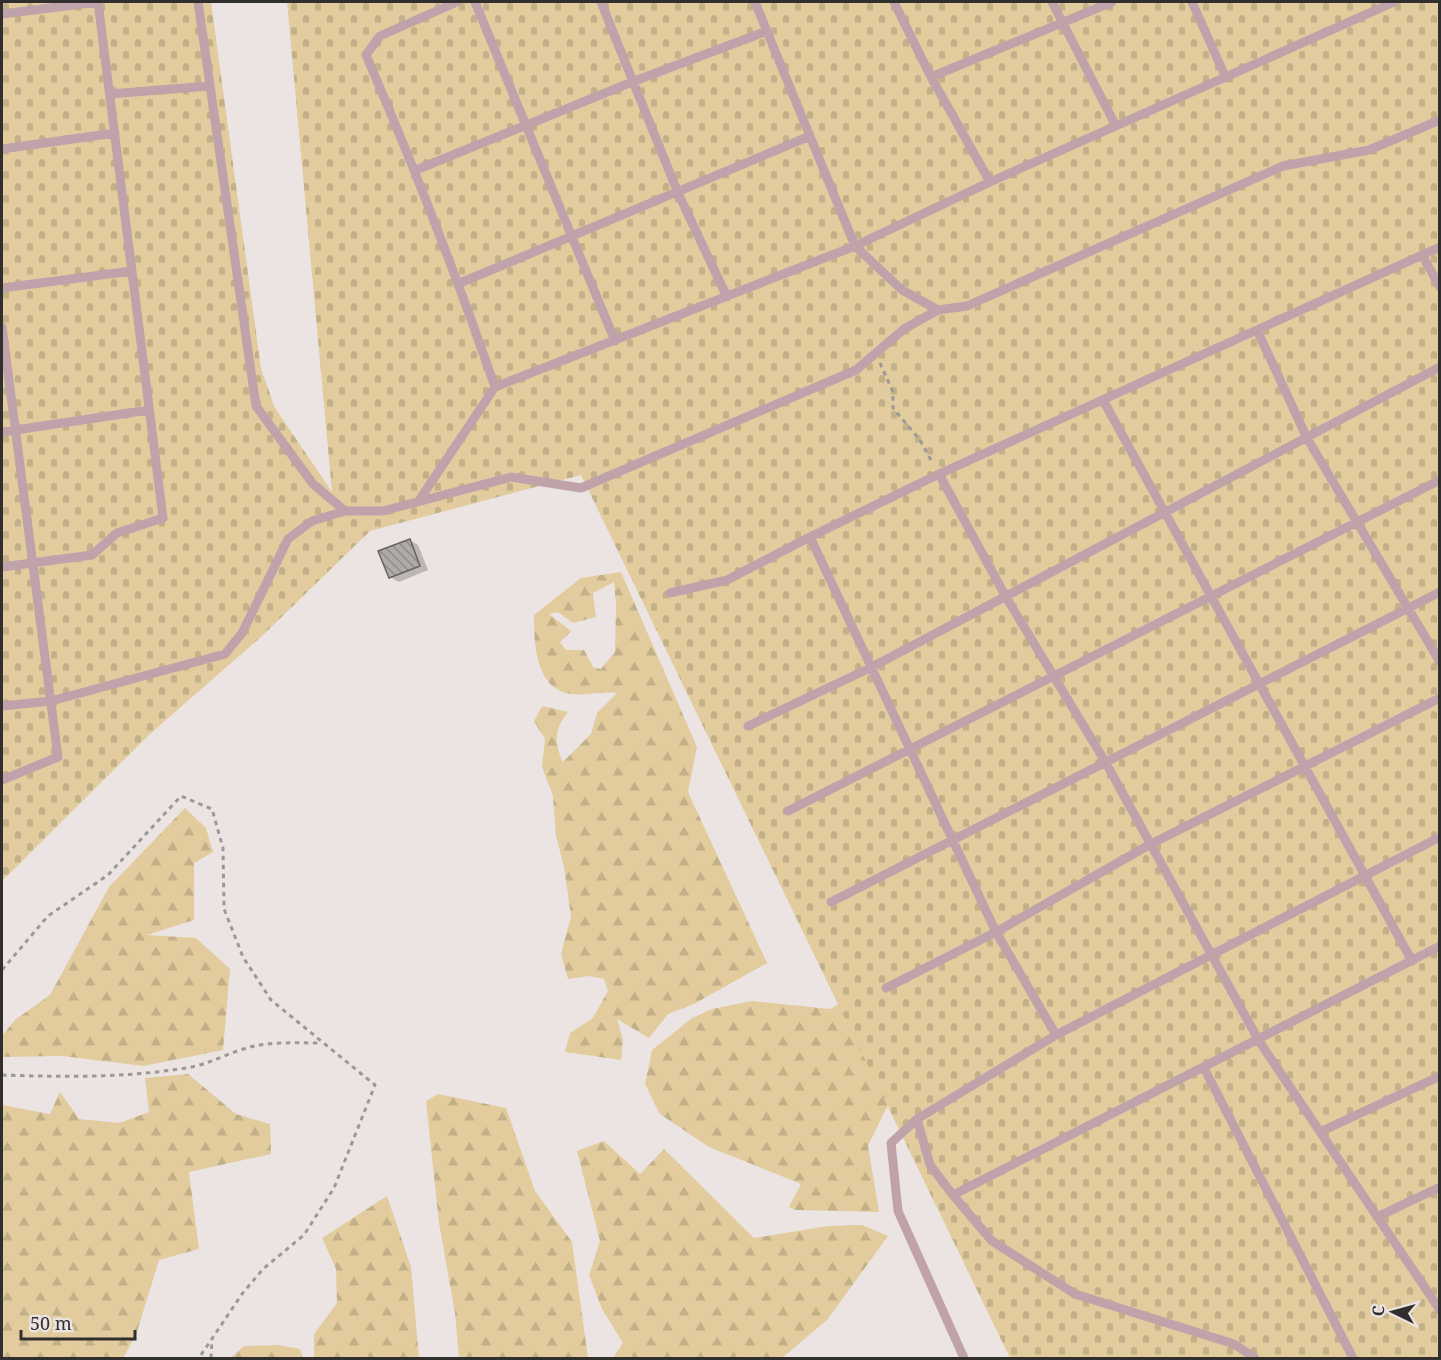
<svg xmlns="http://www.w3.org/2000/svg" width="1441" height="1360" font-family="'Noto Serif',serif">
<style>
.forest{fill:url(#forest-firs);fill-rule:evenodd}
.cemetery{fill:url(#cemetery-stones)}
.shadow{fill:#0003}
.building{fill:url(#building-back-hatch);stroke:#66625f;stroke-width:1.5}
.lines{fill:none;stroke-linecap:round;stroke-linejoin:round}
.path{stroke:#9d9898;stroke-width:3;stroke-dasharray:4.5 4.5;stroke-linecap:butt}
.service{stroke:#c0a3aa;stroke-width:9}
</style>
<defs>
<pattern id="forest-firs" width="22" height="20" patternUnits="userSpaceOnUse" patternTransform="scale(1.5)"><rect width="22" height="20" fill="#e2cc9e"/><path d="M5 1l3.5 6h-7zM16 11l3.5 6h-7z" fill="#c2b088"/></pattern>
<pattern id="cemetery-stones" width="16" height="16" patternUnits="userSpaceOnUse" patternTransform="scale(1.5)"><rect width="16" height="16" fill="#e2cc9e"/><path d="M2 7V4a2 2 0 0 1 4 0v3zM10 15v-3a2 2 0 0 1 4 0v3z" fill="#c2b088"/></pattern>
<pattern id="building-back-hatch" width="6" height="6" patternUnits="userSpaceOnUse" patternTransform="scale(1.5)"><rect width="6" height="6" fill="#b0aba8"/><path d="M-1 5l2 2M0 0l6 6M5-1l2 2" fill="none" stroke="#908c89"/></pattern>
</defs>
<rect width="100%" height="100%" fill="#ebe4e3"/>
<path class="forest" d="M621,572L697,747L688,792L767,963L694,1004L668,1014L649,1038L617,1019L623,1040L621,1060L565,1052L570,1033L593,1018L608,991L604,979L589,976L568,979L561,954L571,916L564,867L556,835L553,796L542,767L545,739L534,721L542,706L568,712C554,729 554,743 563,762L591,734L597,713L617,693C602,691 585,696 570,694C535,688 534,642 534,615L581,578ZM614,582L616,605L615,652L601,669L593,667L584,650H566L560,642L571,631L549,614L558,612L573,623L596,617L593,593Z
M185,808L206,828L213,852L194,863V920L147,935L196,938L230,969L223,1050L143,1066L62,1056L2,1057V1036L15,1020L50,995L109,887Z
M857,994L904,1084L886,1109L868,1146L879,1212L796,1210L789,1207L801,1184L709,1147L660,1114L645,1084L652,1050L692,1018L712,1009L752,1001L830,1009Z
M188,1074L236,1114L270,1124L271,1154L189,1172L199,1249L159,1260L136,1335L123,1358H2V1105L50,1114L60,1092L79,1119L119,1123L149,1112L145,1078Z
M438,1094L506,1108L535,1191L572,1242L588,1358H459L455,1313L439,1223L426,1101Z
M604,1141L640,1174L664,1149L754,1238L828,1226L862,1225L888,1236L827,1320L782,1358H613L623,1343L602,1309L589,1275L600,1241L577,1151Z
M387,1196L411,1267L419,1358H314V1334L337,1303L336,1269L322,1238Z
M278,1345L300,1349L303,1358H230L244,1346Z"/>
<path class="cemetery" d="M2,2H211L261,369L275,408L332,492L287,2H1439V1358H1010L581,475L370,531L261,637L150,734L2,881Z"/>
<path class="shadow" d="M410,540L418,545L428,570L399,582L390,577Z"/>
<path class="building" d="M410,539L420,566L389,578L378,551Z"/>
<g class="lines">
<path class="path" d="M880,363L893,392V408L920,440L933,464
M2,970L48,916L108,875L181,796L212,809L223,848L224,909L243,957L271,1000L375,1085L334,1188L304,1235L263,1269L242,1294L199,1358
M2,1075C61,1077 120,1078 179,1069C205,1066 217,1058 240,1050C266,1041 294,1043 321,1043
M211,1358L212,1339"/>
<path class="service" d="M198,2L256,406L313,484L345,511
M457,2L380,36L366,55C413,164 456,274 495,387
M475,2L615,341
M601,2L678,193L727,297
M755,2L855,246L902,290L938,310L967,306L1283,166L1369,150L1440,120
M894,2L931,77L990,182
M1052,2L1116,126
M1192,2L1226,78
M2,14L98,2
M931,77L1112,2
M110,94L209,86
M2,149L115,133
M416,170L632,82L767,31
M1440,247L939,474L810,537L996,932L1056,1035L1440,837
M1422,255L1440,287
M460,283L810,136
M2,288L132,271
M2,327L58,757L2,780
M1257,330L1307,438L1440,662
M1103,400L1412,961
M2,432L149,410
M939,474L1006,597L1106,763L1259,1041L1440,1310
M418,502L495,387L855,246L990,182L1394,2
M2,567L92,555L117,533L163,518L98,2
M670,593L727,580L810,537
M2,706L51,701L225,654L242,633L288,539L312,521L345,511H383L511,477L581,488L856,370L904,329L938,310
M748,726L870,668L1440,367
M788,811L1440,480
M831,902L1440,592
M886,988L996,932L1149,845L1440,698
M1204,1068L1353,1358
M917,1119L930,1165L953,1195
M1320,1132L1440,1076
M1377,1217L1440,1187
M964,1358L898,1211L891,1143L917,1119L1056,1035
M1255,1358L1234,1344L1075,1294L992,1241L953,1195L1440,946"/>
</g>
<rect width="1441" height="1360" fill="none" stroke="#312e2e" stroke-width="6"/>
<g transform="translate(1393 1312) rotate(275)" stroke="#ebe4e3" stroke-width="4.5" paint-order="stroke">
<path d="M0-4.5L10 22L0 15L-10 22Z" fill="#312e2e"/>
<text y="-9" font-size="16" font-weight="bold" text-anchor="middle" fill="#312e2e">С</text>
</g>
<path d="M21 1330v9h114v-9" fill="none" stroke="#312e2e" stroke-width="3"/>
<text x="30" y="1330" font-size="18" fill="#312e2e" stroke="#ebe4e3" stroke-width="4.5" paint-order="stroke">50 m</text>
</svg>
